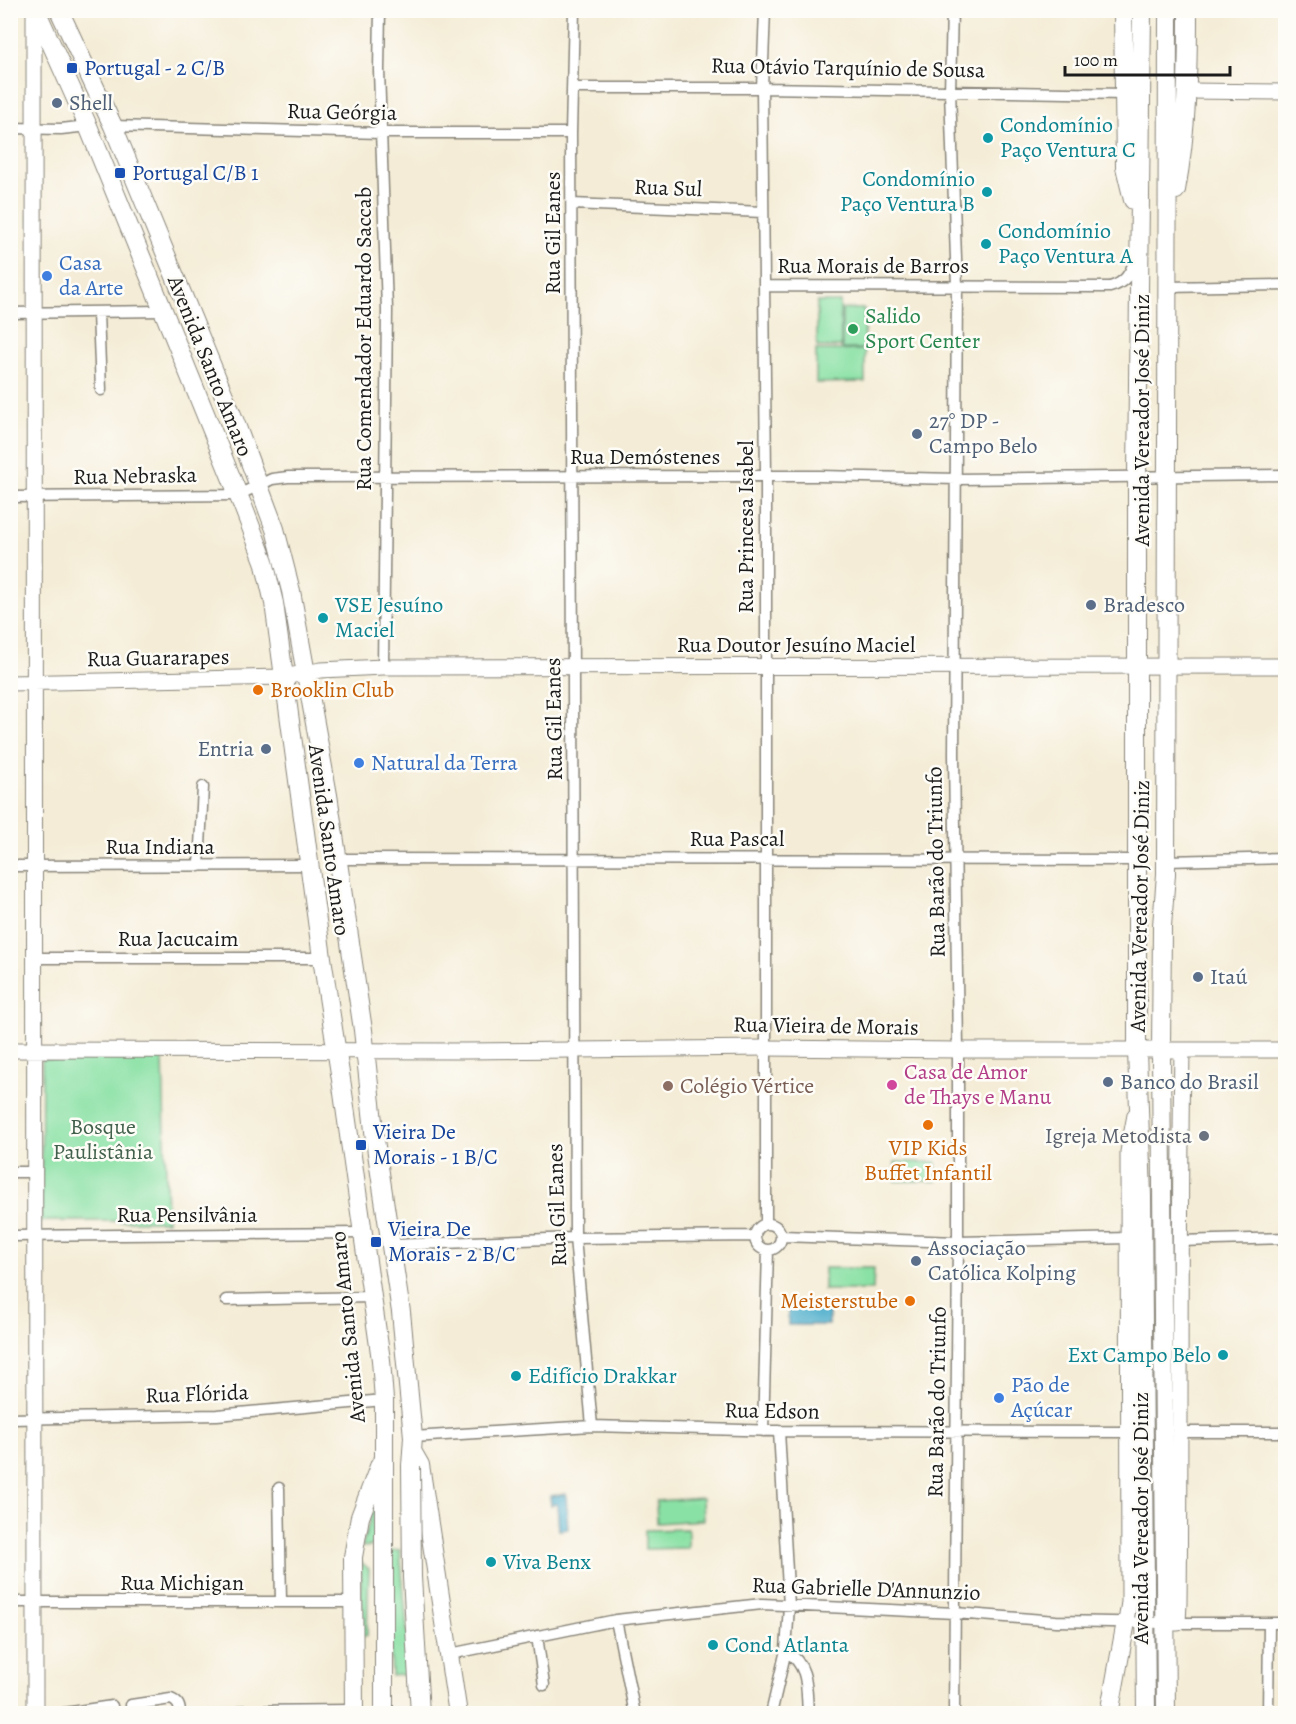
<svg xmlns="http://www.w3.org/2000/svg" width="1296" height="1724" font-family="Alegreya,serif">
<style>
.green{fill:#8ae1a5;stroke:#537e60;stroke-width:1.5}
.water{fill:#4aacca;stroke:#336473;stroke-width:1.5}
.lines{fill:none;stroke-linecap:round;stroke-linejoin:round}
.street-casing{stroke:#888479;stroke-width:13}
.secondary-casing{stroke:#888479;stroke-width:17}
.primary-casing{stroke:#888479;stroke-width:20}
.street{stroke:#fff;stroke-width:10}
.secondary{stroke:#fff;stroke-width:15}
.primary{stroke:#fff;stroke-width:18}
.primary-bridge-casing{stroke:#888479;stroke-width:20;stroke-linecap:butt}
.primary-bridge{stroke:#fff;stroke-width:18}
.transit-dot{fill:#1a4fb4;stroke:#fdfcf7;stroke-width:2}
.service-dot{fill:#5c6f8a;stroke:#fdfcf7;stroke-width:2}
.culture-dot{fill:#0f9aa8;stroke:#fdfcf7;stroke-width:2}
.shop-dot{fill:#3f7fe0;stroke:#fdfcf7;stroke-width:2}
.leisure-dot{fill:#2e9e5b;stroke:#fdfcf7;stroke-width:2}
.food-dot{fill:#e8710a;stroke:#fdfcf7;stroke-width:2}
.hotel-dot{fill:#d1479c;stroke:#fdfcf7;stroke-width:2}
.education-dot{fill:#8d6e63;stroke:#fdfcf7;stroke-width:2}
.worship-dot{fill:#6b7280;stroke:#fdfcf7;stroke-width:2}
.labels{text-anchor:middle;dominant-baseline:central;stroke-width:5;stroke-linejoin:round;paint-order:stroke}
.transit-label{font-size:22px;fill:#164399;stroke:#fdfcf7;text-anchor:start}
.street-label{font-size:22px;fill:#1c1c1c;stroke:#fdfcf7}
.service-label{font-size:22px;fill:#4e5e75;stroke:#fdfcf7;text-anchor:start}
.culture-label{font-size:22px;fill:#0d838f;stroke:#fdfcf7;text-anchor:start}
.shop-label{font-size:22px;fill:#366cbe;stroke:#fdfcf7;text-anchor:start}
.leisure-label{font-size:22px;fill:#27864d;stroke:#fdfcf7;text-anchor:start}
.food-label{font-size:22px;fill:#c56008;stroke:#fdfcf7;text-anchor:start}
.hotel-label{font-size:22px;fill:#b23c85;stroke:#fdfcf7;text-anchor:start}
.education-label{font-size:22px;fill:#785e54;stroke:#fdfcf7;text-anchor:start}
.park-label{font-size:22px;fill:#42614c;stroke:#fdfcf7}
.worship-label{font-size:22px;fill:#5b616d;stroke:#fdfcf7;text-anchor:end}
</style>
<rect width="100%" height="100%" fill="#fdfcf7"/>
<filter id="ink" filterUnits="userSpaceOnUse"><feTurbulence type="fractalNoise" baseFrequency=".0167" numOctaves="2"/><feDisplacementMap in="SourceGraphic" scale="12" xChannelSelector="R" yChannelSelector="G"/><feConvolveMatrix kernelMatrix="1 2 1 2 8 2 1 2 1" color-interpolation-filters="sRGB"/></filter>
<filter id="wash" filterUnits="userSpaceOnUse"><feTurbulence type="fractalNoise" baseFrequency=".008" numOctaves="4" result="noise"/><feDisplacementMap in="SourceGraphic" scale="24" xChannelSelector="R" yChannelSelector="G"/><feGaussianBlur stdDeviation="1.35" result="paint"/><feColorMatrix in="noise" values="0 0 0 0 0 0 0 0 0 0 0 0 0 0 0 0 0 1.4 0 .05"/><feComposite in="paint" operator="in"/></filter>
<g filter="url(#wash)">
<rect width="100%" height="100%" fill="#f4ecd6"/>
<path class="green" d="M840,302L841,347H817V302Z
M842,309H864L865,349H842Z
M816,350H865V382L816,383Z
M163,1057L167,1221H41L42,1059Z
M895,1162H936V1181H895Z
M824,1268H874L873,1290H824Z
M702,1498L703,1520L657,1523L656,1501Z
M382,1499L373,1546L362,1547L375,1502Z
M688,1529V1548L645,1549V1530Z
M400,1550L411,1674L392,1676L386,1552Z
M361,1562L369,1569L367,1635L361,1637Z"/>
<path class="water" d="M788,1304H829V1325H788Z
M566,1494L568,1529L559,1530L557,1504L551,1505L550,1496Z"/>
</g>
<g filter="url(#ink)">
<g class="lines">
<g class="street-casing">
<path id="street" d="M380,10L379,70L387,310L383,667
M574,10L571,133L575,1238L592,1426
M765,10L762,88L766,476V1224
M952,10L950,91L957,286L954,754L958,1050V1242L954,1714
M573,88H762L1124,94
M113,126L381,133H571
M10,128L61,129L88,126
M572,204L763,212
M764,286L1110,287C1125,283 1130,274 1135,260
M1166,287L1286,285
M10,313L162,311
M98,313L101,390
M10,497L238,495L272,479L288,477L819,476L957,479L1286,475
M337,859L1138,860
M1166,861L1286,858
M10,866L309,865
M199,866L203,787
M34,958H322
M10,1172H34
M755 1237a13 13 0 1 1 26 0a13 13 0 1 1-26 0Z
M10,1236L363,1233
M781,1236L958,1242L1129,1238
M1179,1241L1286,1238
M391,1245L575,1238L755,1236
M226,1300L372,1297
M10,1419L217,1415L384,1400
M763,1431L768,1250
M1181,1432H1286
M413,1437L592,1426L779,1431L1130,1432
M279,1488L281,1602
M10,1602H353
M616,1620L635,1714
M1178,1623H1286
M537,1636L544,1685
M786,1650C810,1668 806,1686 808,1714
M450,1654L616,1620L762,1604L955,1613L1056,1621L1166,1623
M131,1705L171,1699C178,1702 180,1706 180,1714
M58,1714L112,1706
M238,1714L242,1711L354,1710
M771,1714L786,1650L789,1606L779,1431
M1268,1714L1269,1623"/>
</g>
<g class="secondary-casing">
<path id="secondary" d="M34,10L35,1714
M1188,91L1286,92
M10,683L283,677L321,670L383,667L1286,666
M10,1050L466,1051L767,1048L958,1050H1286
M1126,1622L1129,1602L1128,1152L1135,1115
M1166,1623H1178L1179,1603C1181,1419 1179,1235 1182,1050"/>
</g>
<g class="primary-casing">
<path id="primary" d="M36,10L88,126L244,509L264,561L274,603L322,958L342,1086L381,1360L384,1400V1714
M59,10L113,126L235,422L275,529L291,591L328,795L363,1030L375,1140L401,1312L413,1437L411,1466
M1123,10L1125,167L1133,200
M1142,10L1137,477V1050L1142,1197L1146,1714
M1176,190C1187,130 1188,72 1188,10
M412,1451L420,1465L458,1714
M354,1714L353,1557L360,1517L380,1464
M1109,1714L1126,1622
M1166,1714L1161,1050L1162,926L1166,874L1168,10"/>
</g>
<use href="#street" class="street"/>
<use href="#secondary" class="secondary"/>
<use href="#primary" class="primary"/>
<g class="primary-bridge-casing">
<path id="primary-bridge" d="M411,1466L412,1577L420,1714"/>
</g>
<use href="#primary-bridge" class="primary-bridge"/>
</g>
</g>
<g class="transit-dot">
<rect x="66" y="62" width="12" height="12" rx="3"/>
<rect x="114" y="167" width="12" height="12" rx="3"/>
<rect x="355" y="1139" width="12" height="12" rx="3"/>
<rect x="370" y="1236" width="12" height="12" rx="3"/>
</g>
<g class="service-dot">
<circle cx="57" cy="103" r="6"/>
<circle cx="917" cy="434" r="6"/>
<circle cx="1091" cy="605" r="6"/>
<circle cx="266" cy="749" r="6"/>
<circle cx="1198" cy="977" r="6"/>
<circle cx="1108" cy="1082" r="6"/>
<circle cx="916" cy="1261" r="6"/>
</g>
<g class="culture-dot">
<circle cx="988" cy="138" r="6"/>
<circle cx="987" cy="192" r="6"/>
<circle cx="986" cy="244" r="6"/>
<circle cx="323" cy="618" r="6"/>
<circle cx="1223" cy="1355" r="6"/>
<circle cx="516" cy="1376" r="6"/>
<circle cx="491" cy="1562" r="6"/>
<circle cx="713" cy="1645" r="6"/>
</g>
<g class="shop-dot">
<circle cx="47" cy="276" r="6"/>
<circle cx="359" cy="763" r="6"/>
<circle cx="999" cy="1398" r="6"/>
</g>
<circle class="leisure-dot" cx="853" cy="329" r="6"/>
<g class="food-dot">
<circle cx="258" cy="690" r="6"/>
<circle cx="928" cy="1125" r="6"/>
<circle cx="910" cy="1301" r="6"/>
</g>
<circle class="hotel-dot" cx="892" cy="1085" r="6"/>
<circle class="education-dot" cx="668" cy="1086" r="6"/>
<circle class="worship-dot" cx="1204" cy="1136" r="6"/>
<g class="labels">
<g class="transit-label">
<text x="84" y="68">Portugal - 2 C/B</text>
<text x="132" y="173">Portugal C/B 1</text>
<text x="373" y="1132">Vieira De<tspan x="373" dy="25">Morais - 1 B/C</tspan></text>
<text x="388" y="1229">Vieira De<tspan x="388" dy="25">Morais - 2 B/C</tspan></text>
</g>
<g class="street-label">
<text transform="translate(848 68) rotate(1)">Rua Otávio Tarquínio de Sousa</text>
<text transform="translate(342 112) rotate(1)">Rua Geórgia</text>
<text transform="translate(668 188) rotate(2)">Rua Sul</text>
<text transform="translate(553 233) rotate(-90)">Rua Gil Eanes</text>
<text x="873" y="266">Rua Morais de Barros</text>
<text transform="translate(364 339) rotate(-90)">Rua Comendador Eduardo Saccab</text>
<text transform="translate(210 366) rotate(68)">Avenida Santo Amaro</text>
<text transform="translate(1142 420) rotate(-90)">Avenida Vereador José Diniz</text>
<text x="645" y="457">Rua Demóstenes</text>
<text transform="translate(135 476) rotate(-1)">Rua Nebraska</text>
<text transform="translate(746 527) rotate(-90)">Rua Princesa Isabel</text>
<text x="796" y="645">Rua Doutor Jesuíno Maciel</text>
<text transform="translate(158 658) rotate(-1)">Rua Guararapes</text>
<text transform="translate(554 719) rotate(-91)">Rua Gil Eanes</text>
<text x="737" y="839">Rua Pascal</text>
<text transform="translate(329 840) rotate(82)">Avenida Santo Amaro</text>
<text x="160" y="847">Rua Indiana</text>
<text transform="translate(936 862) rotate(-91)">Rua Barão do Triunfo</text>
<text transform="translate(1140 906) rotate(-89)">Avenida Vereador José Diniz</text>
<text x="178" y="939">Rua Jacucaim</text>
<text transform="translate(826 1026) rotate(1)">Rua Vieira de Morais</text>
<text transform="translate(557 1205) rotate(-92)">Rua Gil Eanes</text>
<text x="187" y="1215">Rua Pensilvânia</text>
<text transform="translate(348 1327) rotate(-96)">Avenida Santo Amaro</text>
<text transform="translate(197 1394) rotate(-2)">Rua Flórida</text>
<text transform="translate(937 1402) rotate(-89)">Rua Barão do Triunfo</text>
<text transform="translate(772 1411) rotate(1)">Rua Edson</text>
<text transform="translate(1141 1518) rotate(-90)">Avenida Vereador José Diniz</text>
<text x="182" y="1583">Rua Michigan</text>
<text transform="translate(866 1589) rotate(2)">Rua Gabrielle D'Annunzio</text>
</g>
<g class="service-label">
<text x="69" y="103">Shell</text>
<text x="929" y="421">27° DP -<tspan x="929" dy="25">Campo Belo</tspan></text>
<text x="1103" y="605">Bradesco</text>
<text x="254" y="749" text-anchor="end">Entria</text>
<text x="1210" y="977">Itaú</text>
<text x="1120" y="1082">Banco do Brasil</text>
<text x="928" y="1248">Associação<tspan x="928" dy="25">Católica Kolping</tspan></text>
</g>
<g class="culture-label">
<text x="1000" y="125">Condomínio<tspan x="1000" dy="25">Paço Ventura C</tspan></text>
<text x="975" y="179" text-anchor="end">Condomínio<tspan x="975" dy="25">Paço Ventura B</tspan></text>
<text x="998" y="231">Condomínio<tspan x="998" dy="25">Paço Ventura A</tspan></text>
<text x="335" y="605">VSE Jesuíno<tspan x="335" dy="25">Maciel</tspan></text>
<text x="1211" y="1355" text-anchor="end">Ext Campo Belo</text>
<text x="528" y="1376">Edifício Drakkar</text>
<text x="503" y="1562">Viva Benx</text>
<text x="725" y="1645">Cond. Atlanta</text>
</g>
<g class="shop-label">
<text x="59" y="263">Casa<tspan x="59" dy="25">da Arte</tspan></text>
<text x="371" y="763">Natural da Terra</text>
<text x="1011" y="1385">Pão de<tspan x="1011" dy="25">Açúcar</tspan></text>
</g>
<g class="leisure-label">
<text x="865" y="316">Salido<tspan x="865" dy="25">Sport Center</tspan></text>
</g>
<g class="food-label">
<text x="270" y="690">Brooklin Club</text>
<text x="928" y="1148" text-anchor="middle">VIP Kids<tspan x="928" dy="25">Buffet Infantil</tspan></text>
<text x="898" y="1301" text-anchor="end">Meisterstube</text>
</g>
<g class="hotel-label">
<text x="904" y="1072">Casa de Amor<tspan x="904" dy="25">de Thays e Manu</tspan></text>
</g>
<g class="education-label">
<text x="680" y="1086">Colégio Vértice</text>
</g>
<g class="park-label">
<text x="103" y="1127">Bosque<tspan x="103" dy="25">Paulistânia</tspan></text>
</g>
<g class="worship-label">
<text x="1192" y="1136">Igreja Metodista</text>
</g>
</g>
<rect width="1296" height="1724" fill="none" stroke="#fdfcf7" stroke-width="36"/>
<path d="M1065 66v9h165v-9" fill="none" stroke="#1c1c1c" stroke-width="3"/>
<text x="1074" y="66" font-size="18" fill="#1c1c1c" stroke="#fdfcf7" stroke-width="4.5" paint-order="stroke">100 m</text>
</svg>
